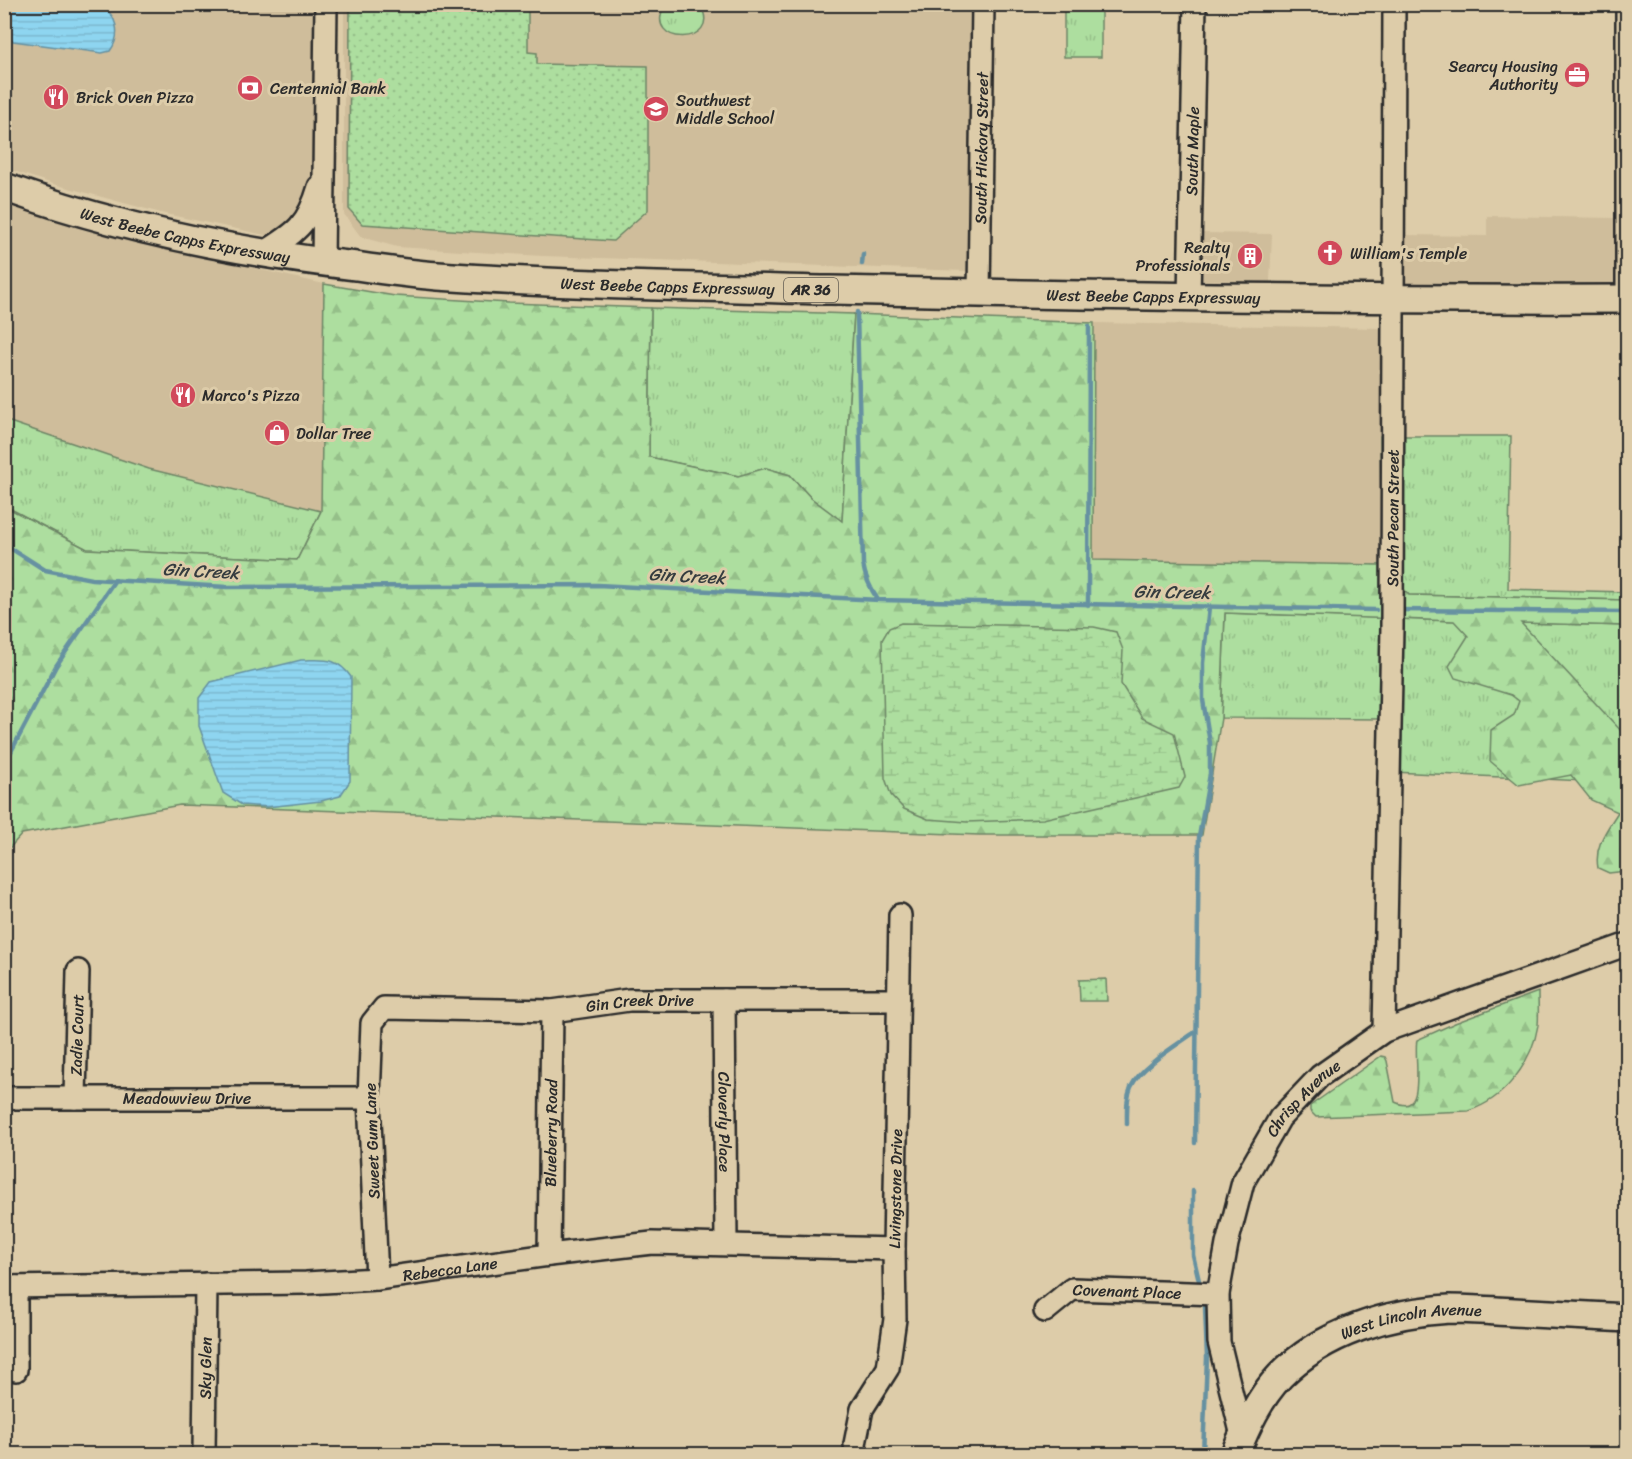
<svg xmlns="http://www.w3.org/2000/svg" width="1632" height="1459" font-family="Sriracha,sans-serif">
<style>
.built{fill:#cfbd9b}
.grass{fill:url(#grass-tufts);stroke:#6c8465;stroke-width:1.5}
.forest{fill:url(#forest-firs);stroke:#6c8465;stroke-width:1.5}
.wetland{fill:url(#wetland-marsh);stroke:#6c8465;stroke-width:1.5}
.park{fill:url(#park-dots);stroke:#6c8465;stroke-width:1.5}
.water{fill:url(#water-rules);stroke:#6691a1;stroke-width:1.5}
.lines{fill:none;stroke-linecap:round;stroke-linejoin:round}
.stream{stroke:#6691a1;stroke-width:4.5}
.minor-casing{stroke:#2b2b2b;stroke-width:26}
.major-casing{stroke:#2b2b2b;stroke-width:32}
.minor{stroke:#ddcca9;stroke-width:21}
.major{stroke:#ddcca9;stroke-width:27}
.labels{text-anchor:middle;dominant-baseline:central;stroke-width:6;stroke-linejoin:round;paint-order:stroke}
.shield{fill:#ddcca9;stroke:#605b51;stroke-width:1.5}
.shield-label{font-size:15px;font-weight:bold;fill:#2b2b2b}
.poi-label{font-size:16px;fill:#2b2b2b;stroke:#ddcca9;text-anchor:start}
.street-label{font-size:16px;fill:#2b2b2b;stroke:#ddcca9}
.water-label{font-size:18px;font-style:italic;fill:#353c3f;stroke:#ddcca9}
</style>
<defs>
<pattern id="grass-tufts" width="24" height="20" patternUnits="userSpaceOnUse" patternTransform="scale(1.5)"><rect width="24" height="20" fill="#adde9f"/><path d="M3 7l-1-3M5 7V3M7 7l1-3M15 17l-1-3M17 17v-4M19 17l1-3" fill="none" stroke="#95bf89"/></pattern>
<pattern id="forest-firs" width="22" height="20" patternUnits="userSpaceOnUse" patternTransform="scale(1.5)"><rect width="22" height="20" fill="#adde9f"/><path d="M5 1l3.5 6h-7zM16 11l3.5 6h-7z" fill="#95bf89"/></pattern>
<pattern id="wetland-marsh" width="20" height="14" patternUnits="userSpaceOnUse" patternTransform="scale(1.5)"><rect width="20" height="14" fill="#adde9f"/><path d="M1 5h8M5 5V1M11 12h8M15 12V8" fill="none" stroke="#95bf89"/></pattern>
<pattern id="park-dots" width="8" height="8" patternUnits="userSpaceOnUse" patternTransform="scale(1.5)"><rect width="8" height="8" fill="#adde9f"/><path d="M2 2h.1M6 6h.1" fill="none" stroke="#95bf89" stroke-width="1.8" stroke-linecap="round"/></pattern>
<pattern id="water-rules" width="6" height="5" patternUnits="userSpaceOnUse" patternTransform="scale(1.5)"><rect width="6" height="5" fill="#8ed5f0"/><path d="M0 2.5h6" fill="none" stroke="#7bb7ce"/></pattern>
</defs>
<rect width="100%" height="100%" fill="#ddcca9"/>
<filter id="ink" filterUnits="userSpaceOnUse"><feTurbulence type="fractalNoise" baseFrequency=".0167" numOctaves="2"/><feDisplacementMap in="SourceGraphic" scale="12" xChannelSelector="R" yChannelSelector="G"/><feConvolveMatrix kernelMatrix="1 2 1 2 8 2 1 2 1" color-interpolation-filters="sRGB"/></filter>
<g filter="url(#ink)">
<path class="built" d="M5,5H316L311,183L308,205L275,236L265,235L161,213L50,183L5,168Z
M344,5H970L967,271L543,256L397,247L361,237L344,214Z
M4,204L84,230L324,284L321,511L149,469L5,420Z
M1487,216L1617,218L1616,285L1402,284V235L1487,236Z
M1199,233L1272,234L1270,282L1198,280Z
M1094,323L1381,328L1382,565L1093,560Z"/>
<path class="grass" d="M665,5H700C725,46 641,48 665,5Z
M1064,5H1101V57H1064Z
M651,308L854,314L842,522L811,498L790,475L766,468L739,476L649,457Z
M4,420L149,469L321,511L297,560L87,549L5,506Z
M1380,436H1511L1508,589L1627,592V600L1409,595L1382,565Z
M1225,613L1383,618V719L1221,718Z
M1396,619L1627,626V783L1393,772Z"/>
<path class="forest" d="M324,284L395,296L509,303L651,308L649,457L738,476L766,468L790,475L811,498L842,521L854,314L1094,323L1093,560L1382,565L1409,595L1627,600V626L1521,623L1624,734H1627V868L1626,871L1609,873L1598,868C1594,846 1606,831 1618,812L1591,800L1571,775L1519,785L1490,761L1491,730L1514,715L1519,701L1511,695L1455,678L1449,666L1468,636L1454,621L1225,613L1221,718L1202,835H979L180,805L22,834L5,853L4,506L87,549L297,560L321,511Z
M1538,992C1538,1003 1539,1015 1538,1025C1532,1063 1504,1100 1468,1111L1316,1117L1310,1111V1106L1314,1103L1381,1056L1385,1057L1387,1061L1395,1102C1428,1119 1413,1055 1417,1040L1455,1023Z"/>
<path class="wetland" d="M901,623L1094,627L1116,632L1123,650L1121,684L1142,718L1174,733L1185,777L1179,788L1043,819L967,822L928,819L904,809L891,795L885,778L882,640L889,628Z"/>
<path class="park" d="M350,5H528V52L537,53V64L648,66V210L613,241L362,224L349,209Z
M1106,979L1107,1001H1080L1079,980Z"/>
<path class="water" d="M16,4L99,5C117,13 122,35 110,51L102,53L13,41L5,37C4,24 0,8 16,4Z
M301,660C324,660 336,656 351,677L350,781L340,796L321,801L267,807L242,805L223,793L199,726V698L211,682Z"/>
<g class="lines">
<path class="stream" d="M862,264L863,254
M857,312L863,564C865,578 870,588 878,600
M4,544L45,570L92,579L227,587L598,585L879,600L1376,610
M1088,605L1089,326
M1397,610L1628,612
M4,765L56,666L115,580
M1127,1124C1127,1112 1126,1099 1131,1087C1140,1067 1177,1045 1195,1032
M1195,1143L1199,837L1210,774V743L1203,700V663L1209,607
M1193,1191V1255L1200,1285
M1203,1454L1207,1358L1205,1307"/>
<g class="minor-casing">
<g id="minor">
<path d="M263,253C296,233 308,225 319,187"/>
<path d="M323,263L326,4"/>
<path id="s1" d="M979,294L983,4"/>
<path id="s2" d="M1189,297L1195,4"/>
<path d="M1627,299V4"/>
<path id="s3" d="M724,1000L726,1244"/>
<path id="s4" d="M1384,1031L1392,627L1394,4"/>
<path id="s5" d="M4,1098H369"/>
<path id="s6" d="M75,1098L78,971"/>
<path id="s7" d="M549,1255L552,1011"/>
<path id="s8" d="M377,1279L369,1098L372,1023L384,1008L552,1011L629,1000H898"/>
<path id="s9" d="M4,1287L306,1283L377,1279L549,1255L652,1243L894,1249"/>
<path d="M16,1287V1370"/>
<path id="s10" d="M1045,1311L1072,1289L1218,1294"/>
<path id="s11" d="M1242,1436L1219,1342L1218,1294L1227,1244L1243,1182L1280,1118L1320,1076L1384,1031L1628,944"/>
<path id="s12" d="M204,1454L206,1284"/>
<path id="s13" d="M856,1454L855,1444L862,1409L888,1368L895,1319L894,1249L900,915"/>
</g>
</g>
<g class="major-casing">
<g id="major">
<path id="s14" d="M4,187C117,228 237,252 356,266C383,270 410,274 438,276C568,285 700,287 831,290C1097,296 1362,300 1628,299"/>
<path id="s15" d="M1235,1454C1246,1427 1259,1398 1280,1376C1323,1332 1390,1312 1450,1309C1471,1309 1493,1311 1514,1312C1552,1314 1590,1316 1628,1318"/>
</g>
</g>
<use href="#minor" class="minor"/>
<use href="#major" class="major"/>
</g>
</g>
<defs>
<g id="office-disc" transform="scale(1.35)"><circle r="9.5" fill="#d1495b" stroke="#ddcca9"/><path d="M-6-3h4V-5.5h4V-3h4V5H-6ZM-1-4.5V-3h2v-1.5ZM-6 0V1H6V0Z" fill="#fff"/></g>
<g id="bank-disc" transform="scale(1.35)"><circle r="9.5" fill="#d1495b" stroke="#ddcca9"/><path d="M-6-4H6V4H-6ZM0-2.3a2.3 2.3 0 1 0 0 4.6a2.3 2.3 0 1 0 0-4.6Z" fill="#fff"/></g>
<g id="restaurant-disc" transform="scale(1.35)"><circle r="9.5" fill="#d1495b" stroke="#ddcca9"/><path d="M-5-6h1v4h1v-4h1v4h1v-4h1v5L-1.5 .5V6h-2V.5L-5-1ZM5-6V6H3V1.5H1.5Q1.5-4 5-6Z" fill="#fff"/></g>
<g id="school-disc" transform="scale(1.35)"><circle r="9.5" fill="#d1495b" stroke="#ddcca9"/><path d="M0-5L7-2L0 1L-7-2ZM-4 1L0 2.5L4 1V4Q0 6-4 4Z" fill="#fff"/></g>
<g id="church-disc" transform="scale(1.35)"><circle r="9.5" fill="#d1495b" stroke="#ddcca9"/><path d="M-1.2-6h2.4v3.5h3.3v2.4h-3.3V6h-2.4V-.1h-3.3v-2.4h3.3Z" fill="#fff"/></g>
<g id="building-disc" transform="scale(1.35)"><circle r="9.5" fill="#d1495b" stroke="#ddcca9"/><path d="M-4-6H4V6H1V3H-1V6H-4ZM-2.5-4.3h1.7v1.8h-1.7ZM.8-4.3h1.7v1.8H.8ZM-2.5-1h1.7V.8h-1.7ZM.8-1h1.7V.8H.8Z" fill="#fff"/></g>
<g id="shop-disc" transform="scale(1.35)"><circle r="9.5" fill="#d1495b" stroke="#ddcca9"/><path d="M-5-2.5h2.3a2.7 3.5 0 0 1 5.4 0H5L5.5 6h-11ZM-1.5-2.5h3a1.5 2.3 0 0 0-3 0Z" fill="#fff"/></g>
</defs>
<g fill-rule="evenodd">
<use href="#office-disc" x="1577" y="75"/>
<use href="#bank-disc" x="250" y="88"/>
<use href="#restaurant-disc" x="56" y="97"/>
<use href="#school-disc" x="656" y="109"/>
<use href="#church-disc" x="1330" y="253"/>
<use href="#building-disc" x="1250" y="256"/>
<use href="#restaurant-disc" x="183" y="395"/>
<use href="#shop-disc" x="277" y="433"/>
</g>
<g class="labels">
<rect class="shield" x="784" y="278" width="54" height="24" rx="4.5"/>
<g class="shield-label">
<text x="811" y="290">AR 36</text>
</g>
<g class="poi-label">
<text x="1558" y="66" text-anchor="end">Searcy Housing<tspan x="1558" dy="18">Authority</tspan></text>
<text x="270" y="88">Centennial Bank</text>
<text x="76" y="97">Brick Oven Pizza</text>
<text x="676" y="100">Southwest<tspan x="676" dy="18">Middle School</tspan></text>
<text x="1230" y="247" text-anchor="end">Realty<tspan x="1230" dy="18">Professionals</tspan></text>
<text x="1350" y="253">William's Temple</text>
<text x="202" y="395">Marco's Pizza</text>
<text x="296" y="433">Dollar Tree</text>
</g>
<g class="street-label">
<text stroke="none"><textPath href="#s1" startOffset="146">South Hickory Street</textPath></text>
<text stroke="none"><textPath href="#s2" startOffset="146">South Maple</textPath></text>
<text stroke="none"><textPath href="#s14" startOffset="188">West Beebe Capps Expressway</textPath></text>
<text stroke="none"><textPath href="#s14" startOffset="674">West Beebe Capps Expressway</textPath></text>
<text stroke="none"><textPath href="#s14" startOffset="1160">West Beebe Capps Expressway</textPath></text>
<text stroke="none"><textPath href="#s4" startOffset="513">South Pecan Street</textPath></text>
<text stroke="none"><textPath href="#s8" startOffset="532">Gin Creek Drive</textPath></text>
<text stroke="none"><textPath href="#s6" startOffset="63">Zadie Court</textPath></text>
<text stroke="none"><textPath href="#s5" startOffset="183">Meadowview Drive</textPath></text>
<text stroke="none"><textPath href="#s11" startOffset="364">Chrisp Avenue</textPath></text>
<text stroke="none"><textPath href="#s3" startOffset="122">Cloverly Place</textPath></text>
<text stroke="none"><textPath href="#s7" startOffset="122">Blueberry Road</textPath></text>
<text transform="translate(372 1141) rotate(-92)">Sweet Gum Lane</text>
<text stroke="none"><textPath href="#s13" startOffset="274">Livingstone Drive</textPath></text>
<text stroke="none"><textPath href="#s9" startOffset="447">Rebecca Lane</textPath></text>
<text stroke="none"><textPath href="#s10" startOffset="90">Covenant Place</textPath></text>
<text stroke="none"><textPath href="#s15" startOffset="237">West Lincoln Avenue</textPath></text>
<text stroke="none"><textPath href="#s12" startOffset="86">Sky Glen</textPath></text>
</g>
<g class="water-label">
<text transform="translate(201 571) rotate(3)">Gin Creek</text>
<text transform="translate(687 576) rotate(3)">Gin Creek</text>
<text transform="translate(1172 592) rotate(1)">Gin Creek</text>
</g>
</g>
<rect width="1632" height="1459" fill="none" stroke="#ddcca9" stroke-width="24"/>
<rect x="12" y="12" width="1608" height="1435" fill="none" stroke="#2b2b2b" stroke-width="2" filter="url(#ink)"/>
</svg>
